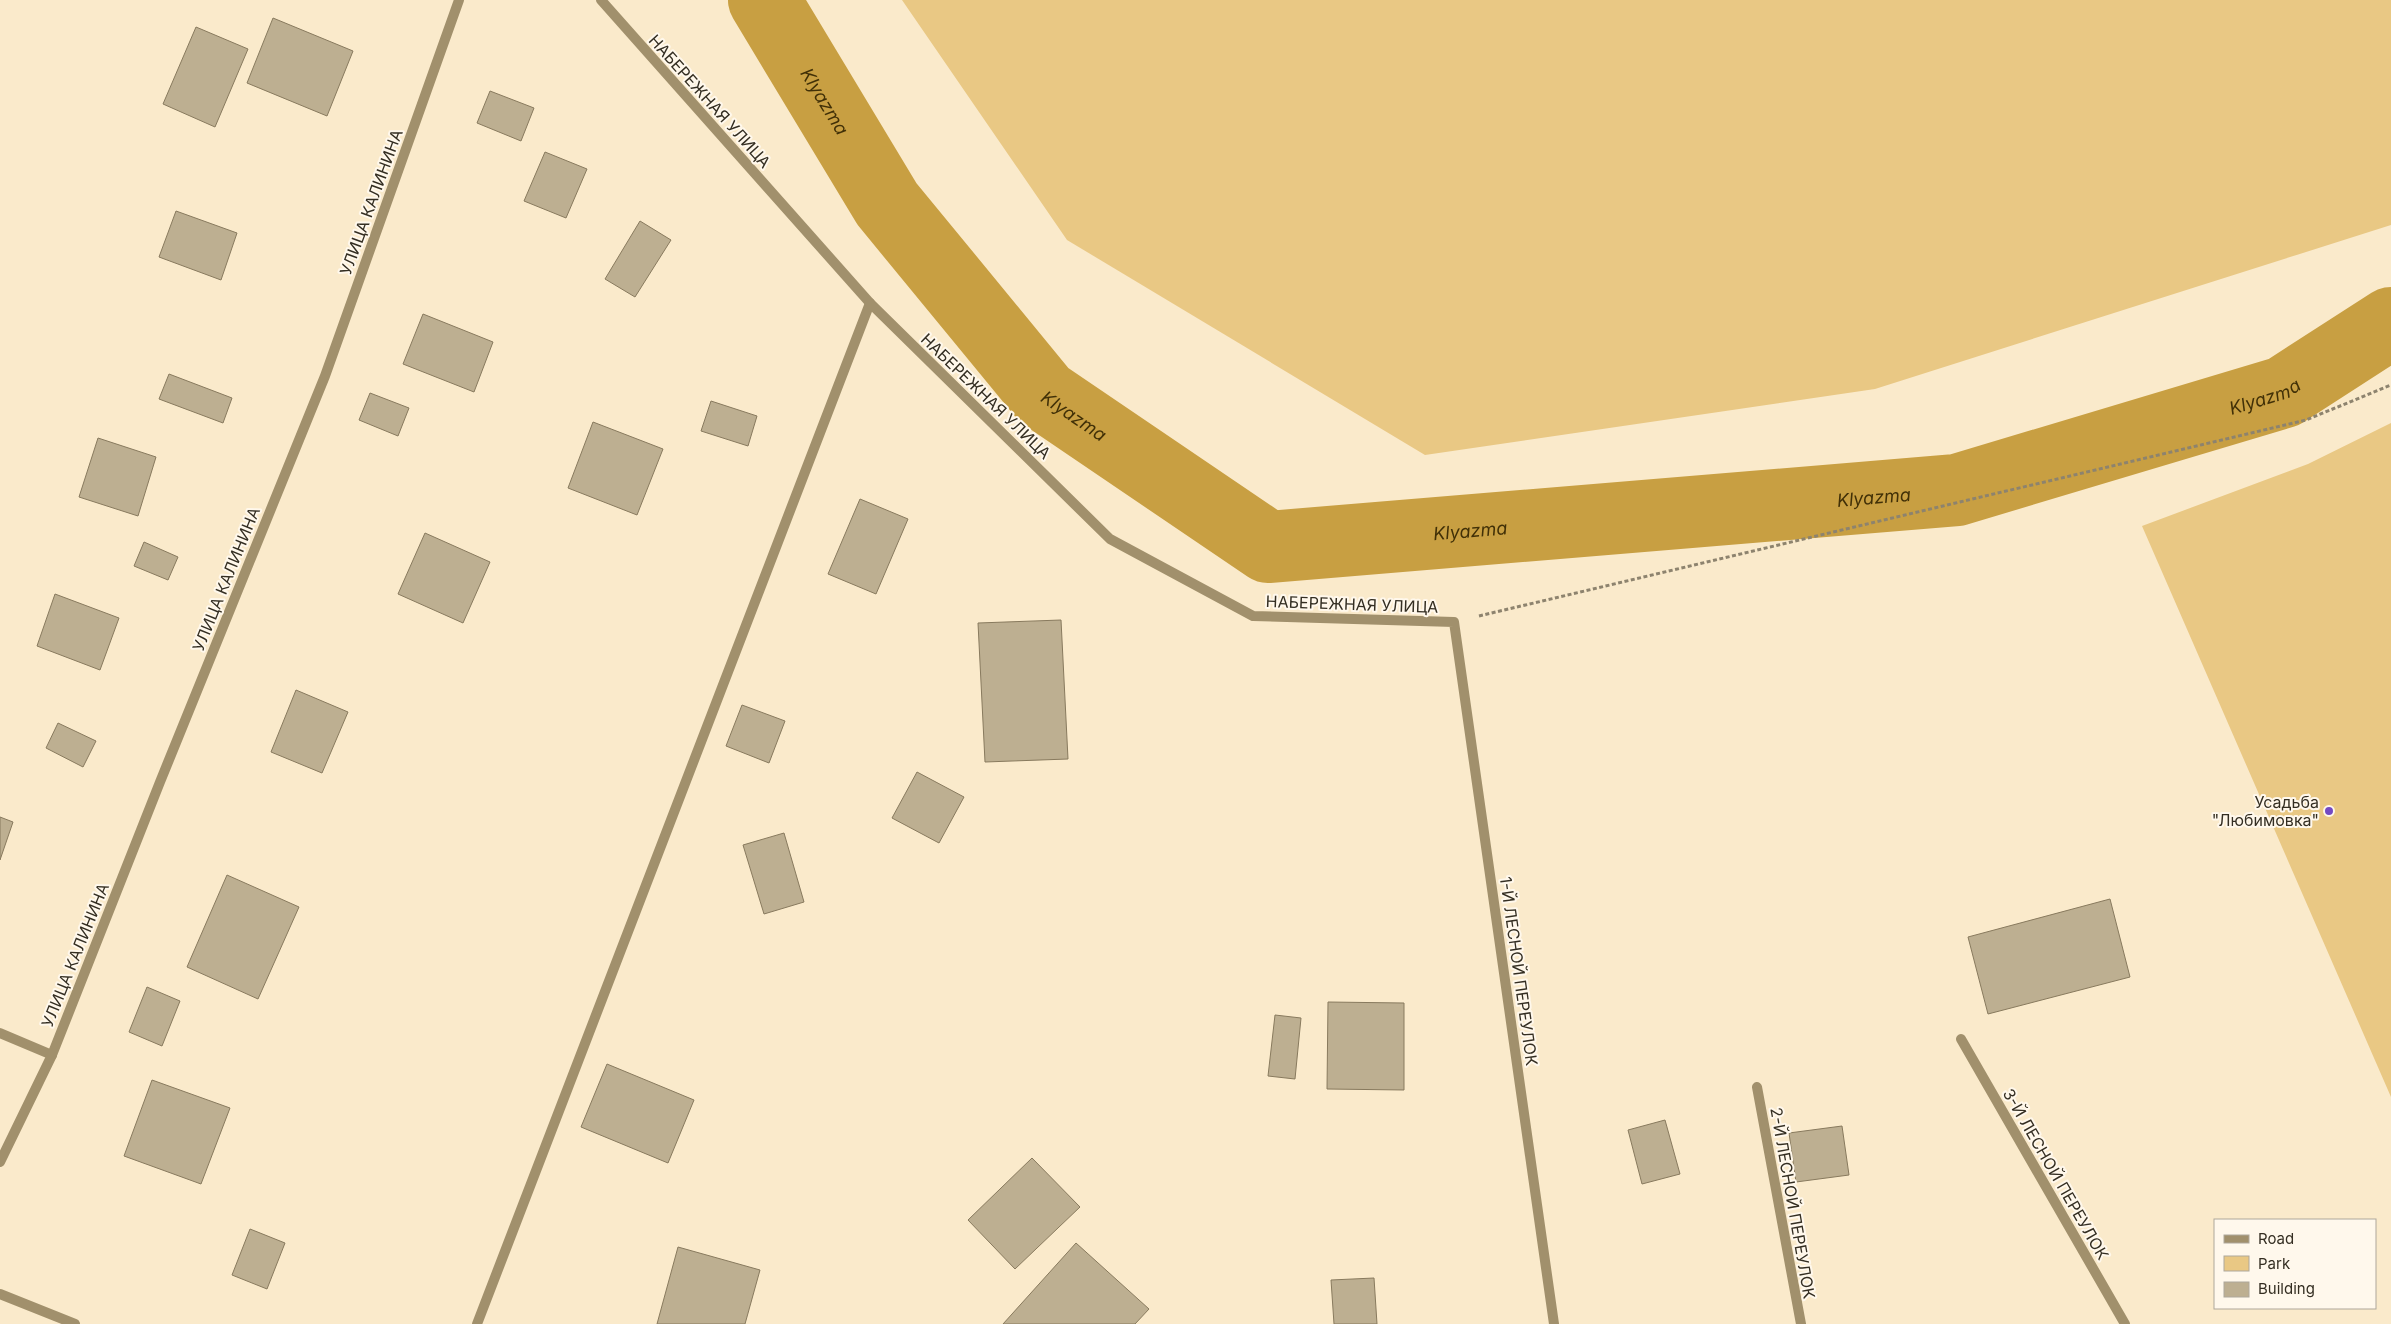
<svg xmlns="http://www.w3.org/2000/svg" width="2391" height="1324" font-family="Inter,sans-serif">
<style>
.green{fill:#e9c884}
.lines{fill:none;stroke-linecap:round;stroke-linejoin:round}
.river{stroke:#c89f42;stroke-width:72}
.building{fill:#bdaf91;stroke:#887a5e}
.path{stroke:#8d836e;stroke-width:3;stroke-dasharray:4 2.5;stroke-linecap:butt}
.lane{stroke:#a1906c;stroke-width:10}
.street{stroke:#a1906c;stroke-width:10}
.poi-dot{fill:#734ac3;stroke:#fff8ec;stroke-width:2}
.labels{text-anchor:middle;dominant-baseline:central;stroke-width:4;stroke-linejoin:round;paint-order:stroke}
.street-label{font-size:16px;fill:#342e22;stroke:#fff8ec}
.poi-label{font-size:16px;fill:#342e22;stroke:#fff8ec;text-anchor:end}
.water-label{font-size:18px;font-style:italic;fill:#413007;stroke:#fff8ec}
</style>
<rect width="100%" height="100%" fill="#faeacb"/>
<path class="green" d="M902,0H2391V225L1875,389L1425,455L1067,240Z
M2391,423V1097L2142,526L2308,464Z"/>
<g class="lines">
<path class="river" id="s1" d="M764,0L887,204L1044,395L1268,547L1957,490L2284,392L2391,323"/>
</g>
<path class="building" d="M273,18L353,51L327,116L247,83Z
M196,27L248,49L215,127L163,104Z
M490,91L534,108L521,141L477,123Z
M545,152L587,169L566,218L524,201Z
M176,211L237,233L221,280L159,257Z
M640,221L671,240L635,297L605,279Z
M423,314L493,342L474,392L403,364Z
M169,374L232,398L223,423L159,399Z
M370,393L409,408L398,436L359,420Z
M711,401L757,416L748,446L701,431Z
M593,422L663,449L637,515L568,488Z
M98,438L156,457L138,516L79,497Z
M860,499L908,519L876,594L828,574Z
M425,533L490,562L463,623L398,594Z
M144,542L178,557L168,580L134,566Z
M55,594L119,618L100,670L37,646Z
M1061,620L1068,759L985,762L978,623Z
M296,690L348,712L322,773L271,752Z
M742,705L785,721L769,763L726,746Z
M58,723L96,741L83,767L46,748Z
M917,772L964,797L939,843L892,818Z
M0,817L13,822L0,860Z
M784,833L804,902L764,914L743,845Z
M227,875L299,907L258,999L187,967Z
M2110,899L2130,977L1988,1014L1968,937Z
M147,987L180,1001L162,1046L129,1032Z
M1328,1002L1404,1003V1090L1327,1089Z
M1275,1015L1301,1018L1295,1079L1268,1076Z
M607,1064L694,1100L668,1163L581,1127Z
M152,1080L230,1108L201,1184L124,1156Z
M1665,1120L1680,1174L1642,1184L1628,1130Z
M1842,1126L1849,1175L1796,1182L1789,1133Z
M1032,1158L1080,1207L1015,1269L968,1220Z
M250,1229L285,1243L267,1289L232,1275Z
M1076,1243L1149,1309L1135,1324H1003Z
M678,1247L760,1270L745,1324H657Z
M1374,1278L1377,1324H1334L1331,1280Z"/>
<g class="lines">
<path class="path" d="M1479,616L2306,420L2391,385"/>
<path class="lane" d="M0,1033L52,1055
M0,1294L75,1324
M477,1324L870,303"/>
<path class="street" d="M601,0L870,303L1110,539L1253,616L1454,622L1554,1324
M1961,1039L2125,1324
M1757,1087L1801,1324
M0,1162L52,1055L160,782L325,376L459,0"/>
</g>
<circle class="poi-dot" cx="2329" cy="811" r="5"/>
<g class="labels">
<g class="street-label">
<text transform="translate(710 101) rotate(48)">НАБЕРЕЖНАЯ УЛИЦА</text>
<text transform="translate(371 202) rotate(-70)">УЛИЦА КАЛИНИНА</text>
<text transform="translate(986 396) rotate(44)">НАБЕРЕЖНАЯ УЛИЦА</text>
<text transform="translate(226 579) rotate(-68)">УЛИЦА КАЛИНИНА</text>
<text transform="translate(1352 604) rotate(2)">НАБЕРЕЖНАЯ УЛИЦА</text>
<text transform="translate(75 955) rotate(-68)">УЛИЦА КАЛИНИНА</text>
<text transform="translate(1519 971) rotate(82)">1-Й ЛЕСНОЙ ПЕРЕУЛОК</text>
<text transform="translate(2056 1174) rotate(60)">3-Й ЛЕСНОЙ ПЕРЕУЛОК</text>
<text transform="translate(1793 1203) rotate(80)">2-Й ЛЕСНОЙ ПЕРЕУЛОК</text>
</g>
<g class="poi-label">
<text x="2319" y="802">Усадьба<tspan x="2319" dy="18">"Любимовка"</tspan></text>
</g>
<g class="water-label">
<text stroke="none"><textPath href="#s1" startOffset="118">Klyazma</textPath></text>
<text stroke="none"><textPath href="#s1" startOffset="1769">Klyazma</textPath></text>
<text stroke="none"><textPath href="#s1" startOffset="522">Klyazma</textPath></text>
<text stroke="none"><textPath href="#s1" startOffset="1364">Klyazma</textPath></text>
<text stroke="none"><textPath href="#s1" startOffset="959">Klyazma</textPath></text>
</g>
</g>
<rect x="2214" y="1219" width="162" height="90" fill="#fff8ec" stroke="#aea79b"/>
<rect x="2224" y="1235" width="25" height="8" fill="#a1906c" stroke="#aea79b"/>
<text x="2258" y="1244" font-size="15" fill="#342e22">Road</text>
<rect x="2224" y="1256" width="25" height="15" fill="#e9c884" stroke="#aea79b"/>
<text x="2258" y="1269" font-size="15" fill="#342e22">Park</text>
<rect x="2224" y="1282" width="25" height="15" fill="#bdaf91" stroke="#aea79b"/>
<text x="2258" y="1294" font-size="15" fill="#342e22">Building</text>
</svg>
